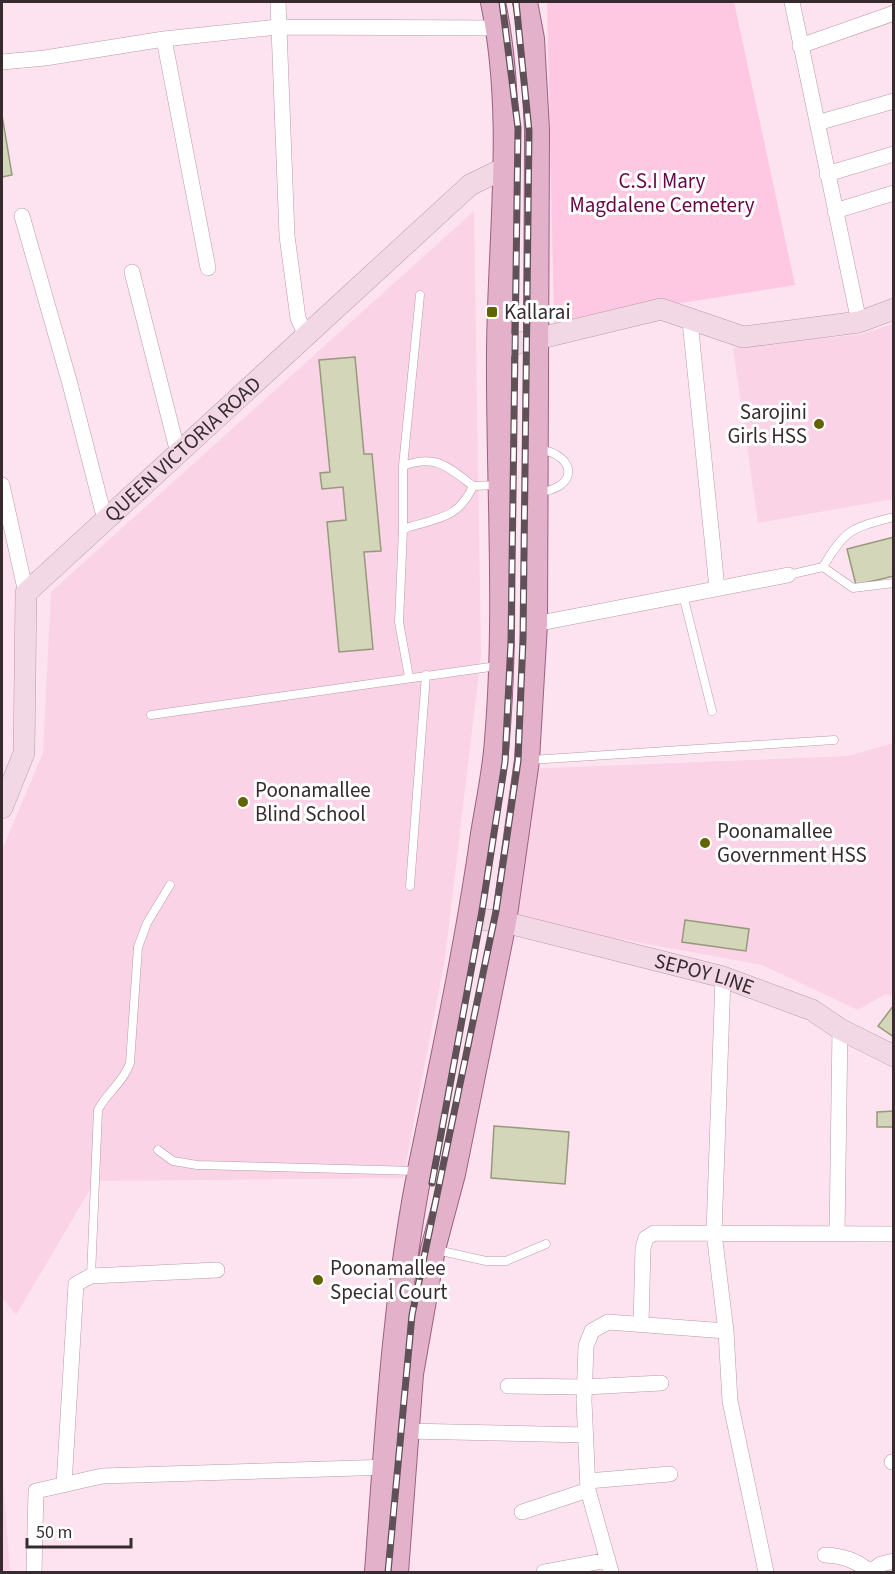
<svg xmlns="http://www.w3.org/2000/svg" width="895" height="1574" font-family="'Source Sans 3',sans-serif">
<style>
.built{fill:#fbd3e6}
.green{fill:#ffc8e2}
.building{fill:#d3d6b8;stroke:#97997d;stroke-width:1.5}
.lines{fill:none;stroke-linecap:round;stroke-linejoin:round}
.lane-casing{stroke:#b89aa8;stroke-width:9}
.street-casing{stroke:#b89aa8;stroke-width:16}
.secondary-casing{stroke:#b89aa8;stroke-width:22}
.primary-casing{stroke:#9c607f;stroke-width:26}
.lane{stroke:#fff;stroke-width:8}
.street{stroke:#fff;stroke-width:15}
.secondary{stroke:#f2d8e5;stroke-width:21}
.primary{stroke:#e4b1cb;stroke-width:24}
.rail-casing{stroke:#605158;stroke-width:7}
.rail{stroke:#fff;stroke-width:4.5;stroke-dasharray:14;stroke-linecap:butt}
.poi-dot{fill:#616400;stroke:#fff;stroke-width:2}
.labels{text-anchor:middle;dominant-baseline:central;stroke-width:6;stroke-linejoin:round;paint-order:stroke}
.park-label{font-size:21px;fill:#680546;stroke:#fff}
.poi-label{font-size:21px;fill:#372b30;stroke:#fff;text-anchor:start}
.street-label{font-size:21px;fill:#372b30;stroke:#fff}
</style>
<rect width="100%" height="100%" fill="#fde3ef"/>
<path class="built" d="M474,211L481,655L445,958L403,1178L95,1181L16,1315L2,1298V850L43,753L51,592Z
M893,324V499L758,523L733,348L862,334Z
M893,743V996L886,994L858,1010L762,965L505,918L526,769L849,756Z
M2,1463L10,1572H2Z"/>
<path class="green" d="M547,2H734L795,285L554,323Z"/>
<path class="building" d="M2,115L12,175L2,177Z
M355,357L364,454H372L381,551L364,552L373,649L339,652L327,522L346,520L343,487L322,489L320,473L330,472L319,360Z
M894,537V576L856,585L847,549Z
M685,920L749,929L746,951L682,942Z
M894,1005V1037L878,1026Z
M894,1111V1127H877V1112Z
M494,1126L569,1132L565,1184L491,1178Z"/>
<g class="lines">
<g class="lane-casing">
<path id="lane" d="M420,295L403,466C436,454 447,466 473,486
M403,466V529
M537,492C578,490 579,455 538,449
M823,567L853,588L894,583
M788,575L823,567C846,528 852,528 894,517
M683,595L712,711
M409,677L399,622L403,529C436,518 458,520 473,486L496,485
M151,715L497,666
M531,760L834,740
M410,886L426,675
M158,1150L173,1161L197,1165L416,1171
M437,1250L486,1261H506L546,1244
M91,1276L98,1110C107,1092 123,1083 130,1063L138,947L147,923L170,885"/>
</g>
<g class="street-casing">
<path id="street" d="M278,2L287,236L298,318L306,336
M792,2L859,322
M164,39L208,268
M800,46L894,13
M2,62L45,58L164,39L278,27L499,28
M817,123L894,101
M827,174L894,154
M835,211L894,193
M22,216L70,384L105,520
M132,272L178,453
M690,321L717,588
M2,485L26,593
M535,624L788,575
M723,977L714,1233L726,1331L730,1401L766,1572
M837,1234L840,1029
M641,1324L643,1248L646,1238L654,1233L894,1234
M508,1386L585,1387L661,1383
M406,1431L586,1435
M892,1462H894
M588,1481L670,1474
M64,1485L76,1284L91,1276L217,1270
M522,1512L588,1490
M825,1555C843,1556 856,1560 870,1572
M34,1572L36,1491L102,1476L391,1467
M544,1572L608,1560
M611,1572L588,1490L584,1401L586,1346L592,1331L608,1322L726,1331
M870,1572L881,1564L894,1561"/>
</g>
<g class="secondary-casing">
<g id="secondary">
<path d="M499,348L661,309L743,337L859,322L894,309"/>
<path id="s1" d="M2,808L24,753L26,593L470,185L507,167"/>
<path id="s2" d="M471,918L504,922L723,977L812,1010L840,1029L894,1056"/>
</g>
</g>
<g class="primary-casing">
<path id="primary" d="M377,1572C387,1438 394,1302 420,1170C443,1058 467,947 483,834C488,803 495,771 497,740C508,610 498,480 499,350C500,234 517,117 493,2
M396,1572L411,1374L433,1249L453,1174L504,922L527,760L535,624L537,130L532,39L525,2"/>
</g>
<use href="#lane" class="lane"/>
<use href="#street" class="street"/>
<use href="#secondary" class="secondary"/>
<use href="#primary" class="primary"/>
<g class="rail-casing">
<path id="rail" d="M432,1183L482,911L505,762L511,641L518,128L502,2
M388,1572L412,1315L496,911L518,761L523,639L529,131L516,2"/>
</g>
<use href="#rail" class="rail"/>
</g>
<g class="poi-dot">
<rect x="486" y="306" width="12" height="12" rx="3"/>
<circle cx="819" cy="424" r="6"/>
<circle cx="243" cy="802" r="6"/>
<circle cx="705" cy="843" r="6"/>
<circle cx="318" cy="1280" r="6"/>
</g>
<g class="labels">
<g class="park-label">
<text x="662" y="181">C.S.I Mary<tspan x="662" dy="24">Magdalene Cemetery</tspan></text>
</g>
<g class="poi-label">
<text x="504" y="312">Kallarai</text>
<text x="807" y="412" text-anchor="end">Sarojini<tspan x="807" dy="24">Girls HSS</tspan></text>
<text x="255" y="790">Poonamallee<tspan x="255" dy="24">Blind School</tspan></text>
<text x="717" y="831">Poonamallee<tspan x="717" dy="24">Government HSS</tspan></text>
<text x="330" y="1268">Poonamallee<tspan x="330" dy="24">Special Court</tspan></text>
</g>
<g class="street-label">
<text stroke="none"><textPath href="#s1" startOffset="432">QUEEN VICTORIA ROAD</textPath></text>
<text stroke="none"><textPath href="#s2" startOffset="240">SEPOY LINE</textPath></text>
</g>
</g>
<rect width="895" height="1574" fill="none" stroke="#372b30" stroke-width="6"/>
<path d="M27 1538v9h104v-9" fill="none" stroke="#372b30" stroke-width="3"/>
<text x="36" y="1538" font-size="18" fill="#372b30" stroke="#ffffff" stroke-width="4.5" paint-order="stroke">50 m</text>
</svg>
